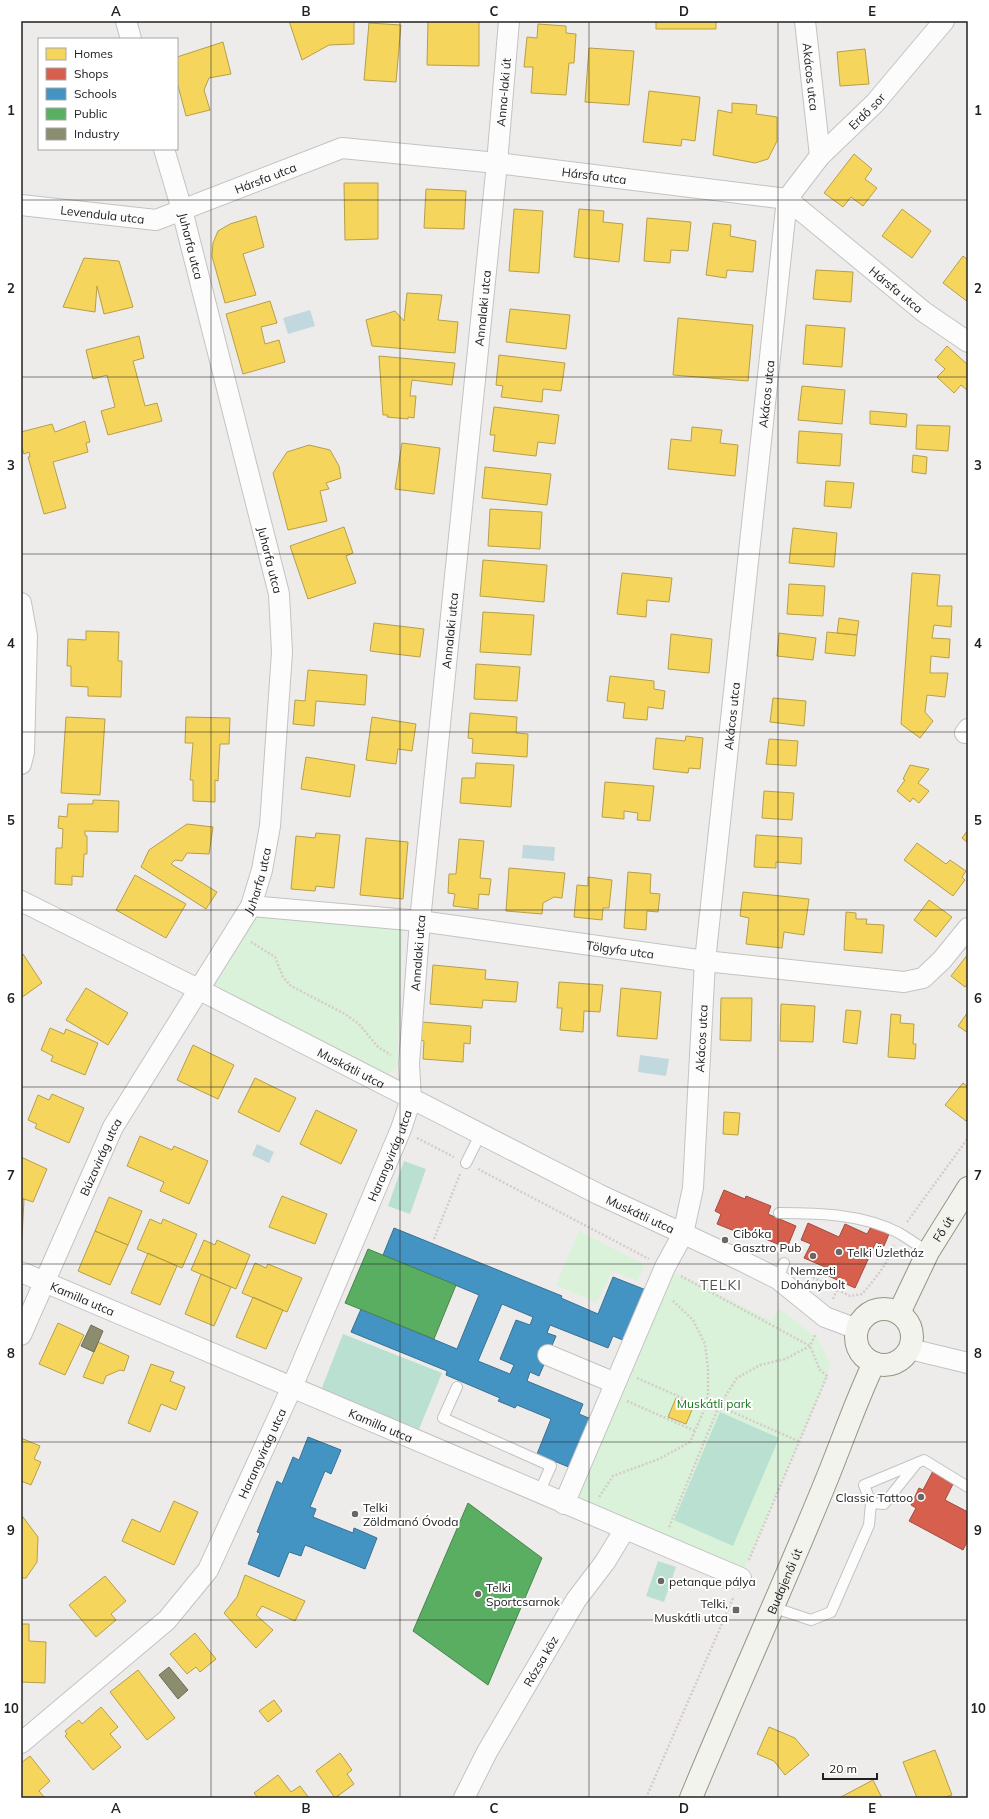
<svg xmlns="http://www.w3.org/2000/svg" width="989" height="1819" font-family="Mulish,sans-serif">
<style>
.park{fill:#daf1da}
.pitch{fill:#b9e0d0}
.water{fill:#c0d8de}
.homes{fill:#f6d55c;stroke:#b69f4a}
.shops{fill:#d6604d;stroke:#a04d40}
.schools{fill:#4393c3;stroke:#397192;fill-rule:evenodd}
.public{fill:#5aae61;stroke:#49844e}
.industry{fill:#8c8c6e;stroke:#6c6c57}
.lines{fill:none;stroke-linecap:round;stroke-linejoin:round}
.lane-casing{stroke:#c4c3c2;stroke-width:12}
.street-casing{stroke:#c4c3c2;stroke-width:22}
.secondary-casing{stroke:#959683;stroke-width:24}
.path{stroke:#d6cbca;stroke-width:2.5;stroke-dasharray:2 2;stroke-linecap:butt}
.lane{stroke:#fcfcfc;stroke-width:10}
.street{stroke:#fcfcfc;stroke-width:20}
.secondary{stroke:#f3f3ed;stroke-width:22}
.grid{fill:none;stroke:#212121;stroke-width:1;stroke-opacity:0.55}
.poi-dot{fill:#696867;stroke:#fff;stroke-width:1.5}
.labels{text-anchor:middle;dominant-baseline:central;stroke-width:4;stroke-linejoin:round;paint-order:stroke}
.street-label{font-size:12px;fill:#212121;stroke:#fff}
.poi-label{font-size:12px;fill:#212121;stroke:#fff;text-anchor:start}
.park-label{font-size:12px;fill:#17761e;stroke:#fff}
.quarter-label{font-size:14px;letter-spacing:1px;fill:#545454;stroke:#fff}
.neatline{fill:none;stroke:#212121;stroke-width:1.5}
.grid-label{font-size:13px;text-anchor:middle;font-weight:bold;fill:#212121}
</style>
<rect width="100%" height="100%" fill="#eeecea"/>
<path class="park" d="M257,915L403,927L397,1067L383,1078L211,987Z
M579,1231L645,1265L637,1281L612,1270L597,1303L556,1285Z
M670,1270L772,1321L779,1308L817,1338L830,1362L827,1376L744,1569L573,1498Z"/>
<path class="pitch" d="M404,1161L426,1169L410,1214L388,1206Z
M343,1334L442,1373L419,1429L321,1390Z
M720,1412L779,1438L733,1546L674,1520Z
M658,1561L676,1567L664,1602L646,1596Z"/>
<path class="water" d="M310,310L315,326L288,334L283,318Z
M523,845L555,847L554,861L522,858Z
M640,1055L669,1059L666,1076L638,1072Z
M257,1144L274,1152L269,1163L252,1155Z"/>
<path class="homes" d="M289,21H354V44L329,45L302,60Z
M428,21H479V66L427,65Z
M656,21H716V29H656Z
M369,23L401,25L396,82L364,80Z
M538,24L566,26V33L576,34L574,63H569L566,95L531,93L533,67H524L527,37L537,38Z
M223,42L231,74L209,78L204,90L210,110L186,116L177,82V57Z
M589,48L634,51L629,105L585,102Z
M865,49L869,84L840,86L837,52Z
M649,91L700,97L695,141L682,139L681,146L643,142Z
M732,103L757,105L756,114L777,117V141L768,159L755,163L713,155L718,110L732,113Z
M854,154L872,169L865,179L877,188L863,206L851,197L843,207L824,193Z
M344,183H378V239L345,240Z
M426,189L466,191L464,229L424,228Z
M514,209L543,211L539,273L509,271Z
M579,209L604,211L603,222L623,224L619,262L574,257Z
M902,209L931,231L912,258L882,236Z
M256,216L264,247L243,254L256,295L225,303L212,256L213,243L218,231L230,224Z
M647,218L691,222L688,251L671,250L670,263L644,261Z
M713,223L731,225L730,236L756,241L753,272L727,270L726,278L706,275Z
M963,256L968,260V302L943,283Z
M84,258L119,261L133,307L104,314L97,286L95,312L63,307Z
M816,270L853,272L851,302L813,299Z
M407,293L442,295L438,320L458,322L455,353L372,346L366,320L395,311L404,321Z
M270,301L277,323L261,327L265,344L279,340L285,362L243,374L226,314Z
M510,309L570,315L566,349L506,342Z
M678,318L753,325L748,381L673,375Z
M806,325L845,328L842,367L803,364Z
M139,336L144,358L133,361L145,406L157,403L162,421L108,435L101,411L115,407L107,375L93,379L86,350Z
M947,346L968,365V391L961,385L954,393L937,377L945,369L935,360Z
M499,355L565,363L561,391L543,389L542,402L501,397L503,386L496,385Z
M379,356L455,363L452,385L412,380L410,396H416L414,418L408,417V419L387,417L388,415H383Z
M802,386L845,390L842,424L798,420Z
M494,407L559,415L555,444L538,442L536,456L493,451L495,435H490Z
M870,411L907,414L906,427L870,424Z
M85,421L90,442L86,443L88,452L53,462L66,508L44,514L28,457H30L29,452L24,454L21,445V432L52,424L55,432Z
M917,425L950,426L948,451L916,449Z
M692,427L722,430L720,443L738,445L735,476L668,469L671,439L691,441Z
M799,431L842,434L840,466L797,463Z
M402,443L440,448L434,494L395,489Z
M309,445L330,450L339,466L341,478L326,483L329,489L320,491L327,521L288,530L273,473L287,452Z
M913,455L927,457L926,474L912,472Z
M485,467L551,474L547,505L482,498Z
M826,481L854,483L851,508L824,506Z
M490,509L542,512L540,549L488,546Z
M344,527L353,553L346,556L356,583L308,599L290,546Z
M793,528L837,533L834,567L789,563Z
M483,560L547,565L544,602L480,596Z
M622,573L672,578L669,602L647,600L646,617L617,614Z
M912,573L940,575L937,606H952L951,627L934,625L932,638L950,639L949,658L931,656L930,673H948L945,697L927,695L925,712L933,721L920,738L901,724Z
M789,584L825,586L823,616L787,614Z
M483,612L534,615L531,655L480,652Z
M839,618L859,621L857,635L837,633Z
M374,623L424,629L420,657L370,651Z
M86,631L119,632L118,661H122L121,697L88,696V687L71,686V666H67L68,639L86,640Z
M827,632L857,635L855,656L825,653Z
M779,633L816,638L813,660L777,656Z
M671,634L712,639L709,673L668,669Z
M476,664L520,667L517,701L474,699Z
M308,670L367,675L365,705L316,701L314,726L293,724L295,700L305,701Z
M610,676L654,681V689L665,691L663,709L648,707L647,720L623,718L625,703L607,701Z
M773,698L806,701L804,726L770,722Z
M470,713L517,717L516,733L528,734L527,757L472,753L473,739L468,738Z
M66,717L105,719L100,795L61,793Z
M186,717L230,718L229,744H220L218,781L215,780V802L193,801V780H190L193,743H185Z
M372,717L416,724L412,751L398,749L396,764L366,760Z
M686,736L703,738L700,769L689,768L688,773L653,769L656,738L685,741Z
M769,739L798,741L796,766L766,764Z
M306,757L355,765L350,797L301,789Z
M476,763L514,765L511,807L460,803L462,778H475Z
M910,765L929,769L918,783L929,791L919,803L913,798L910,802L897,791L905,780L903,779Z
M605,782L654,786L650,821L637,820L638,813L624,811V819L602,817Z
M764,791L794,793L792,820L762,818Z
M93,800L119,801L118,832L85,831V835L87,836V854H84L83,877L72,876V885L55,884L56,848H62L63,829L58,828L59,816L67,817L68,804H93Z
M187,824L213,827L209,854L187,853L182,861L175,860L171,864L217,892L206,909L141,867L149,850Z
M968,830V843L962,838Z
M316,833L340,835L334,888L316,886L315,891L291,889L296,836L315,838Z
M756,835L802,838L801,864L776,862V868L754,867Z
M366,838L408,842L403,899L360,895Z
M459,839L484,841L480,878L491,879L489,895L479,894L478,909L453,906L455,894L448,893L449,874H456Z
M917,843L946,864L950,860L966,871L962,877L965,880L953,896L904,860Z
M509,868L565,873L562,898L554,897L543,903L542,914L506,911Z
M628,872L651,874L650,893L660,894L658,912L647,911L646,930L624,928Z
M135,875L186,904L166,938L116,910Z
M588,877L612,880L609,908H603L602,920L574,917L577,885L588,886Z
M743,892L809,899L804,935L784,932L782,948L746,944L749,918L740,916Z
M929,900L952,917L936,937L914,920Z
M846,912L856,913V919H867L866,924L884,925L882,953L844,950Z
M23,954L42,983L21,998V956Z
M968,954V983L965,987L951,976Z
M433,965L486,970L485,979L518,982L516,1002L483,1000L482,1008L430,1004Z
M559,982L603,985L600,1012L584,1011L583,1032L560,1030L562,1008H557Z
M86,988L128,1013L108,1045L66,1020Z
M621,988L661,992L657,1039L617,1036Z
M721,998H752L751,1041L720,1040Z
M781,1004L815,1006L813,1042L780,1041Z
M846,1010L861,1011L857,1044L843,1042Z
M968,1012V1033L958,1026Z
M891,1014L901,1015L900,1023L914,1024L913,1044H916L915,1059L888,1057Z
M422,1022L471,1026L470,1044L464,1043L463,1062L423,1059L424,1041L421,1040Z
M50,1028L64,1034L66,1029L98,1043L85,1075L51,1061L53,1056L41,1050Z
M193,1045L234,1065L218,1099L177,1080Z
M255,1078L296,1098L279,1132L238,1112Z
M963,1083L968,1087V1119L966,1121L945,1105Z
M52,1094L84,1108L69,1143L35,1128L37,1124L28,1120L38,1095L49,1100Z
M316,1110L357,1130L341,1164L300,1144Z
M724,1112L740,1113L738,1135L723,1134Z
M140,1136L172,1150L174,1146L208,1161L189,1204L160,1191L164,1182L127,1166Z
M21,1157L47,1169L33,1202L21,1198Z
M282,1196L327,1214L315,1244L269,1227Z
M109,1197L142,1211L128,1245L95,1231Z
M21,1199H24L22,1238H21Z
M150,1219L161,1224L163,1219L197,1234L182,1268L137,1249Z
M95,1231L128,1245L110,1285L78,1271Z
M204,1240L215,1245L217,1240L250,1255L236,1289L191,1270Z
M148,1253L177,1266L160,1305L131,1293Z
M255,1263L266,1268L268,1264L302,1278L287,1312L242,1293Z
M201,1274L231,1287L214,1326L185,1314Z
M253,1297L283,1310L266,1349L236,1337Z
M58,1323L84,1335L65,1375L39,1364Z
M98,1342L129,1356L124,1371L120,1370L106,1376L103,1384L83,1377Z
M151,1364L174,1372L170,1381L185,1387L176,1410L161,1404L150,1432L128,1423Z
M676,1398L694,1405L686,1424L668,1417Z
M21,1438L40,1446L34,1459L41,1462L31,1485L21,1481Z
M174,1501L198,1512L174,1565L122,1541L132,1519L160,1532Z
M21,1517H23L38,1537L37,1562L26,1578H21Z
M245,1575L305,1601L295,1621L262,1606L256,1615L273,1630L256,1648L224,1613L237,1597Z
M105,1576L126,1601L111,1614L116,1620L96,1637L69,1605Z
M21,1624H29V1641L46,1642L45,1683L21,1682V1692Z
M195,1633L216,1659L200,1672L196,1667L187,1674L170,1654Z
M138,1670L175,1718L147,1740L110,1692Z
M274,1700L282,1711L268,1722L259,1711Z
M101,1707L118,1727L110,1734L121,1747L93,1770L65,1736L67,1734L65,1731L79,1720L82,1724Z
M769,1727L795,1738L809,1755L785,1775L774,1761L757,1754Z
M935,1750L952,1795L942,1798H917L903,1762Z
M340,1753L352,1770L347,1774L354,1784L335,1798L316,1771Z
M30,1756L50,1781L39,1791L45,1798H21V1763Z
M278,1775L291,1792L300,1786L309,1798H258L254,1793Z
M873,1780L882,1798H839Z"/>
<path class="shops" d="M724,1190L745,1199L746,1196L771,1206L768,1214L796,1226L787,1248L744,1230L742,1234L717,1224L721,1214L715,1211Z
M808,1223L839,1237L845,1224L867,1234L872,1225L889,1234L884,1246L876,1242L855,1288L822,1273L825,1267L804,1258L811,1244L801,1240Z
M933,1471L954,1482L945,1500L968,1512V1540L963,1550L909,1521L916,1508L911,1505L919,1488L923,1490Z"/>
<path class="schools" d="M394,1228L562,1296L561,1298L598,1314L613,1277L646,1290L625,1341L613,1336L608,1348L550,1325L547,1333L556,1336L548,1355L539,1376L530,1372L527,1381L583,1404L579,1414L591,1419L571,1468L537,1454L551,1419L517,1405L515,1408L498,1401L500,1398L446,1375L447,1371L351,1332L361,1309L457,1349L479,1295L383,1255ZM502,1304L533,1317L530,1325L516,1320L500,1359L514,1365L510,1374L478,1361Z
M308,1437L341,1450L331,1474L325,1471L310,1507L316,1509L313,1517L353,1533L354,1528L377,1538L365,1569L305,1545L301,1556L289,1552L279,1577L248,1564L260,1533L257,1532L277,1481L282,1484L293,1457L299,1460Z"/>
<path class="public" d="M368,1249L456,1285L434,1339L345,1303Z
M468,1503L542,1558L488,1685L413,1631Z"/>
<path class="industry" d="M91,1325L103,1331L94,1352L81,1346Z
M169,1667L188,1690L178,1699L159,1675Z"/>
<g class="lines">
<g class="lane-casing">
<path id="lane" d="M466,1163L480,1135
M779,1213C819,1213 863,1214 899,1233C909,1239 919,1246 928,1252
M778,1279L784,1263
M457,1387L443,1418L551,1466L539,1493
M871,1503L884,1504L916,1464
M772,1607L811,1620L831,1612L869,1525L871,1503L864,1485L924,1460L968,1487"/>
</g>
<g class="street-casing">
<g id="street">
<path d="M126,21L131,39"/>
<path id="s1" d="M805,21L820,156"/>
<path id="s2" d="M787,199L820,156L875,103L944,21"/>
<path id="s3" d="M21,205L156,220L342,148L497,163L787,199L924,312L968,342"/>
<path d="M21,603L27,636L24,752L21,764"/>
<path d="M965,733L968,729"/>
<path id="s4" d="M21,901L198,989L598,1194L742,1261L778,1279L825,1317L857,1329"/>
<path id="s5" d="M251,906L420,921L705,961L904,982L923,978L942,960L968,928"/>
<path id="s6" d="M21,1272L741,1578"/>
<path id="s7" d="M21,1335L113,1127L251,906L262,870L270,826L282,652L279,594L182,210L164,149"/>
<path d="M910,1349L968,1363"/>
<path d="M548,1355L615,1383"/>
<path id="s8" d="M564,1504L665,1267L683,1234L693,1188L705,961L787,199"/>
<path id="s9" d="M21,1743L167,1620L208,1570L292,1387L401,1129L411,1099L409,1064L420,921L497,163L509,21"/>
<path id="s10" d="M464,1798L487,1752L576,1600L605,1562L625,1529"/>
</g>
</g>
<g class="secondary-casing">
<g id="secondary">
<circle cx="884" cy="1337" r="28"/>
<path id="s11" d="M899,1313L928,1252L968,1188"/>
<path id="s12" d="M691,1798C734,1694 781,1591 824,1486C841,1445 855,1403 874,1363"/>
</g>
</g>
<path class="path" d="M251,942L275,957L283,977L291,986L345,1014L359,1024L378,1047L391,1055
M417,1138L454,1157
M478,1169L649,1259
M907,1222L968,1138
M434,1239L460,1174
M802,1272L850,1296L862,1294C875,1279 887,1265 894,1245
M681,1276L810,1346L820,1370L827,1376L748,1562
M833,1299L837,1290
M637,1378L705,1408L719,1406L737,1378L760,1365L785,1359L810,1346L816,1333
M627,1401L695,1431
M599,1497L613,1476L659,1459L690,1442L705,1408L708,1394V1369L705,1344L693,1320L672,1300
M669,1527L719,1406L798,1441
M646,1798L734,1596"/>
<use href="#lane" class="lane"/>
<use href="#street" class="street"/>
<use href="#secondary" class="secondary"/>
</g>
<path class="grid" d="M211,21V1798M400,21V1798M589,21V1798M778,21V1798M21,200H968M21,377H968M21,554H968M21,732H968M21,910H968M21,1087H968M21,1264H968M21,1442H968M21,1620H968"/>
<g class="poi-dot">
<circle cx="725" cy="1240" r="4"/>
<circle cx="839" cy="1252" r="4"/>
<circle cx="813" cy="1256" r="4"/>
<circle cx="921" cy="1497" r="4"/>
<circle cx="355" cy="1514" r="4"/>
<circle cx="661" cy="1581" r="4"/>
<circle cx="478" cy="1594" r="4"/>
<rect x="732" y="1606" width="8" height="8" rx="2"/>
</g>
<g class="labels">
<g class="street-label">
<text stroke="none"><textPath href="#s1" startOffset="56">Akácos utca</textPath></text>
<text stroke="none"><textPath href="#s9" startOffset="1780">Anna-laki út</textPath></text>
<text stroke="none"><textPath href="#s2" startOffset="119">Erdő sor</textPath></text>
<text stroke="none"><textPath href="#s3" startOffset="589">Hársfa utca</textPath></text>
<text stroke="none"><textPath href="#s3" startOffset="253">Hársfa utca</textPath></text>
<text stroke="none"><textPath href="#s3" startOffset="82">Levendula utca</textPath></text>
<text transform="translate(191 246) rotate(76)">Juharfa utca</text>
<text stroke="none"><textPath href="#s3" startOffset="925">Hársfa utca</textPath></text>
<text stroke="none"><textPath href="#s9" startOffset="1563">Annalaki utca</textPath></text>
<text stroke="none"><textPath href="#s8" startOffset="1140">Akácos utca</textPath></text>
<text transform="translate(270 560) rotate(76)">Juharfa utca</text>
<text stroke="none"><textPath href="#s9" startOffset="1239">Annalaki utca</textPath></text>
<text stroke="none"><textPath href="#s8" startOffset="816">Akácos utca</textPath></text>
<text stroke="none"><textPath href="#s7" startOffset="514">Juharfa utca</textPath></text>
<text stroke="none"><textPath href="#s5" startOffset="372">Tölgyfa utca</textPath></text>
<text stroke="none"><textPath href="#s9" startOffset="915">Annalaki utca</textPath></text>
<text stroke="none"><textPath href="#s8" startOffset="492">Akácos utca</textPath></text>
<text stroke="none"><textPath href="#s4" startOffset="370">Muskátli utca</textPath></text>
<text stroke="none"><textPath href="#s9" startOffset="708">Harangvirág utca</textPath></text>
<text stroke="none"><textPath href="#s7" startOffset="195">Búzavirág utca</textPath></text>
<text stroke="none"><textPath href="#s4" startOffset="694">Muskátli utca</textPath></text>
<text stroke="none"><textPath href="#s11" startOffset="95">Fő út</textPath></text>
<text stroke="none"><textPath href="#s6" startOffset="67">Kamilla utca</textPath></text>
<text stroke="none"><textPath href="#s6" startOffset="391">Kamilla utca</textPath></text>
<text stroke="none"><textPath href="#s9" startOffset="384">Harangvirág utca</textPath></text>
<text stroke="none"><textPath href="#s12" startOffset="236">Budajenői út</textPath></text>
<text stroke="none"><textPath href="#s10" startOffset="157">Rózsa köz</textPath></text>
</g>
<g class="poi-label">
<text x="733" y="1233">Cibóka<tspan x="733" dy="14">Gasztro Pub</tspan></text>
<text x="847" y="1252">Telki Üzletház</text>
<text x="813" y="1270" text-anchor="middle">Nemzeti<tspan x="813" dy="14">Dohánybolt</tspan></text>
<text x="913" y="1497" text-anchor="end">Classic Tattoo</text>
<text x="363" y="1507">Telki<tspan x="363" dy="14">Zöldmanó Óvoda</tspan></text>
<text x="669" y="1581">petanque pálya</text>
<text x="486" y="1587">Telki<tspan x="486" dy="14">Sportcsarnok</tspan></text>
<text x="728" y="1603" text-anchor="end">Telki,<tspan x="728" dy="14">Muskátli utca</tspan></text>
</g>
<g class="park-label">
<text x="714" y="1403">Muskátli park</text>
</g>
<g class="quarter-label">
<text x="721" y="1285">TELKI</text>
</g>
</g>
<rect width="989" height="1819" fill="none" stroke="#ffffff" stroke-width="44"/>
<rect x="38" y="38" width="140" height="112" fill="#ffffff" stroke="#a6a6a6"/>
<rect x="46" y="48" width="20" height="12" fill="#f6d55c" stroke="#a6a6a6"/>
<text x="74" y="58" font-size="12" fill="#212121">Homes</text>
<rect x="46" y="68" width="20" height="12" fill="#d6604d" stroke="#a6a6a6"/>
<text x="74" y="78" font-size="12" fill="#212121">Shops</text>
<rect x="46" y="88" width="20" height="12" fill="#4393c3" stroke="#a6a6a6"/>
<text x="74" y="98" font-size="12" fill="#212121">Schools</text>
<rect x="46" y="108" width="20" height="12" fill="#5aae61" stroke="#a6a6a6"/>
<text x="74" y="118" font-size="12" fill="#212121">Public</text>
<rect x="46" y="128" width="20" height="12" fill="#8c8c6e" stroke="#a6a6a6"/>
<text x="74" y="138" font-size="12" fill="#212121">Industry</text>
<path d="M823 1773v6h54v-6" fill="none" stroke="#212121" stroke-width="2"/>
<text x="829" y="1773" font-size="12" fill="#212121" stroke="#ffffff" stroke-width="3" paint-order="stroke">20 m</text>
<rect x="22" y="22" width="945" height="1775" class="neatline"/>
<g class="grid-label">
<text x="116" y="16">A</text>
<text x="306" y="16">B</text>
<text x="494" y="16">C</text>
<text x="684" y="16">D</text>
<text x="872" y="16">E</text>
<text x="11" y="115">1</text>
<text x="978" y="115">1</text>
<text x="11" y="293">2</text>
<text x="978" y="293">2</text>
<text x="11" y="470">3</text>
<text x="978" y="470">3</text>
<text x="11" y="648">4</text>
<text x="978" y="648">4</text>
<text x="11" y="825">5</text>
<text x="978" y="825">5</text>
<text x="11" y="1003">6</text>
<text x="978" y="1003">6</text>
<text x="11" y="1180">7</text>
<text x="978" y="1180">7</text>
<text x="11" y="1358">8</text>
<text x="978" y="1358">8</text>
<text x="11" y="1535">9</text>
<text x="978" y="1535">9</text>
<text x="11" y="1713">10</text>
<text x="978" y="1713">10</text>
<text x="116" y="1813">A</text>
<text x="306" y="1813">B</text>
<text x="494" y="1813">C</text>
<text x="684" y="1813">D</text>
<text x="872" y="1813">E</text>
</g>
</svg>
